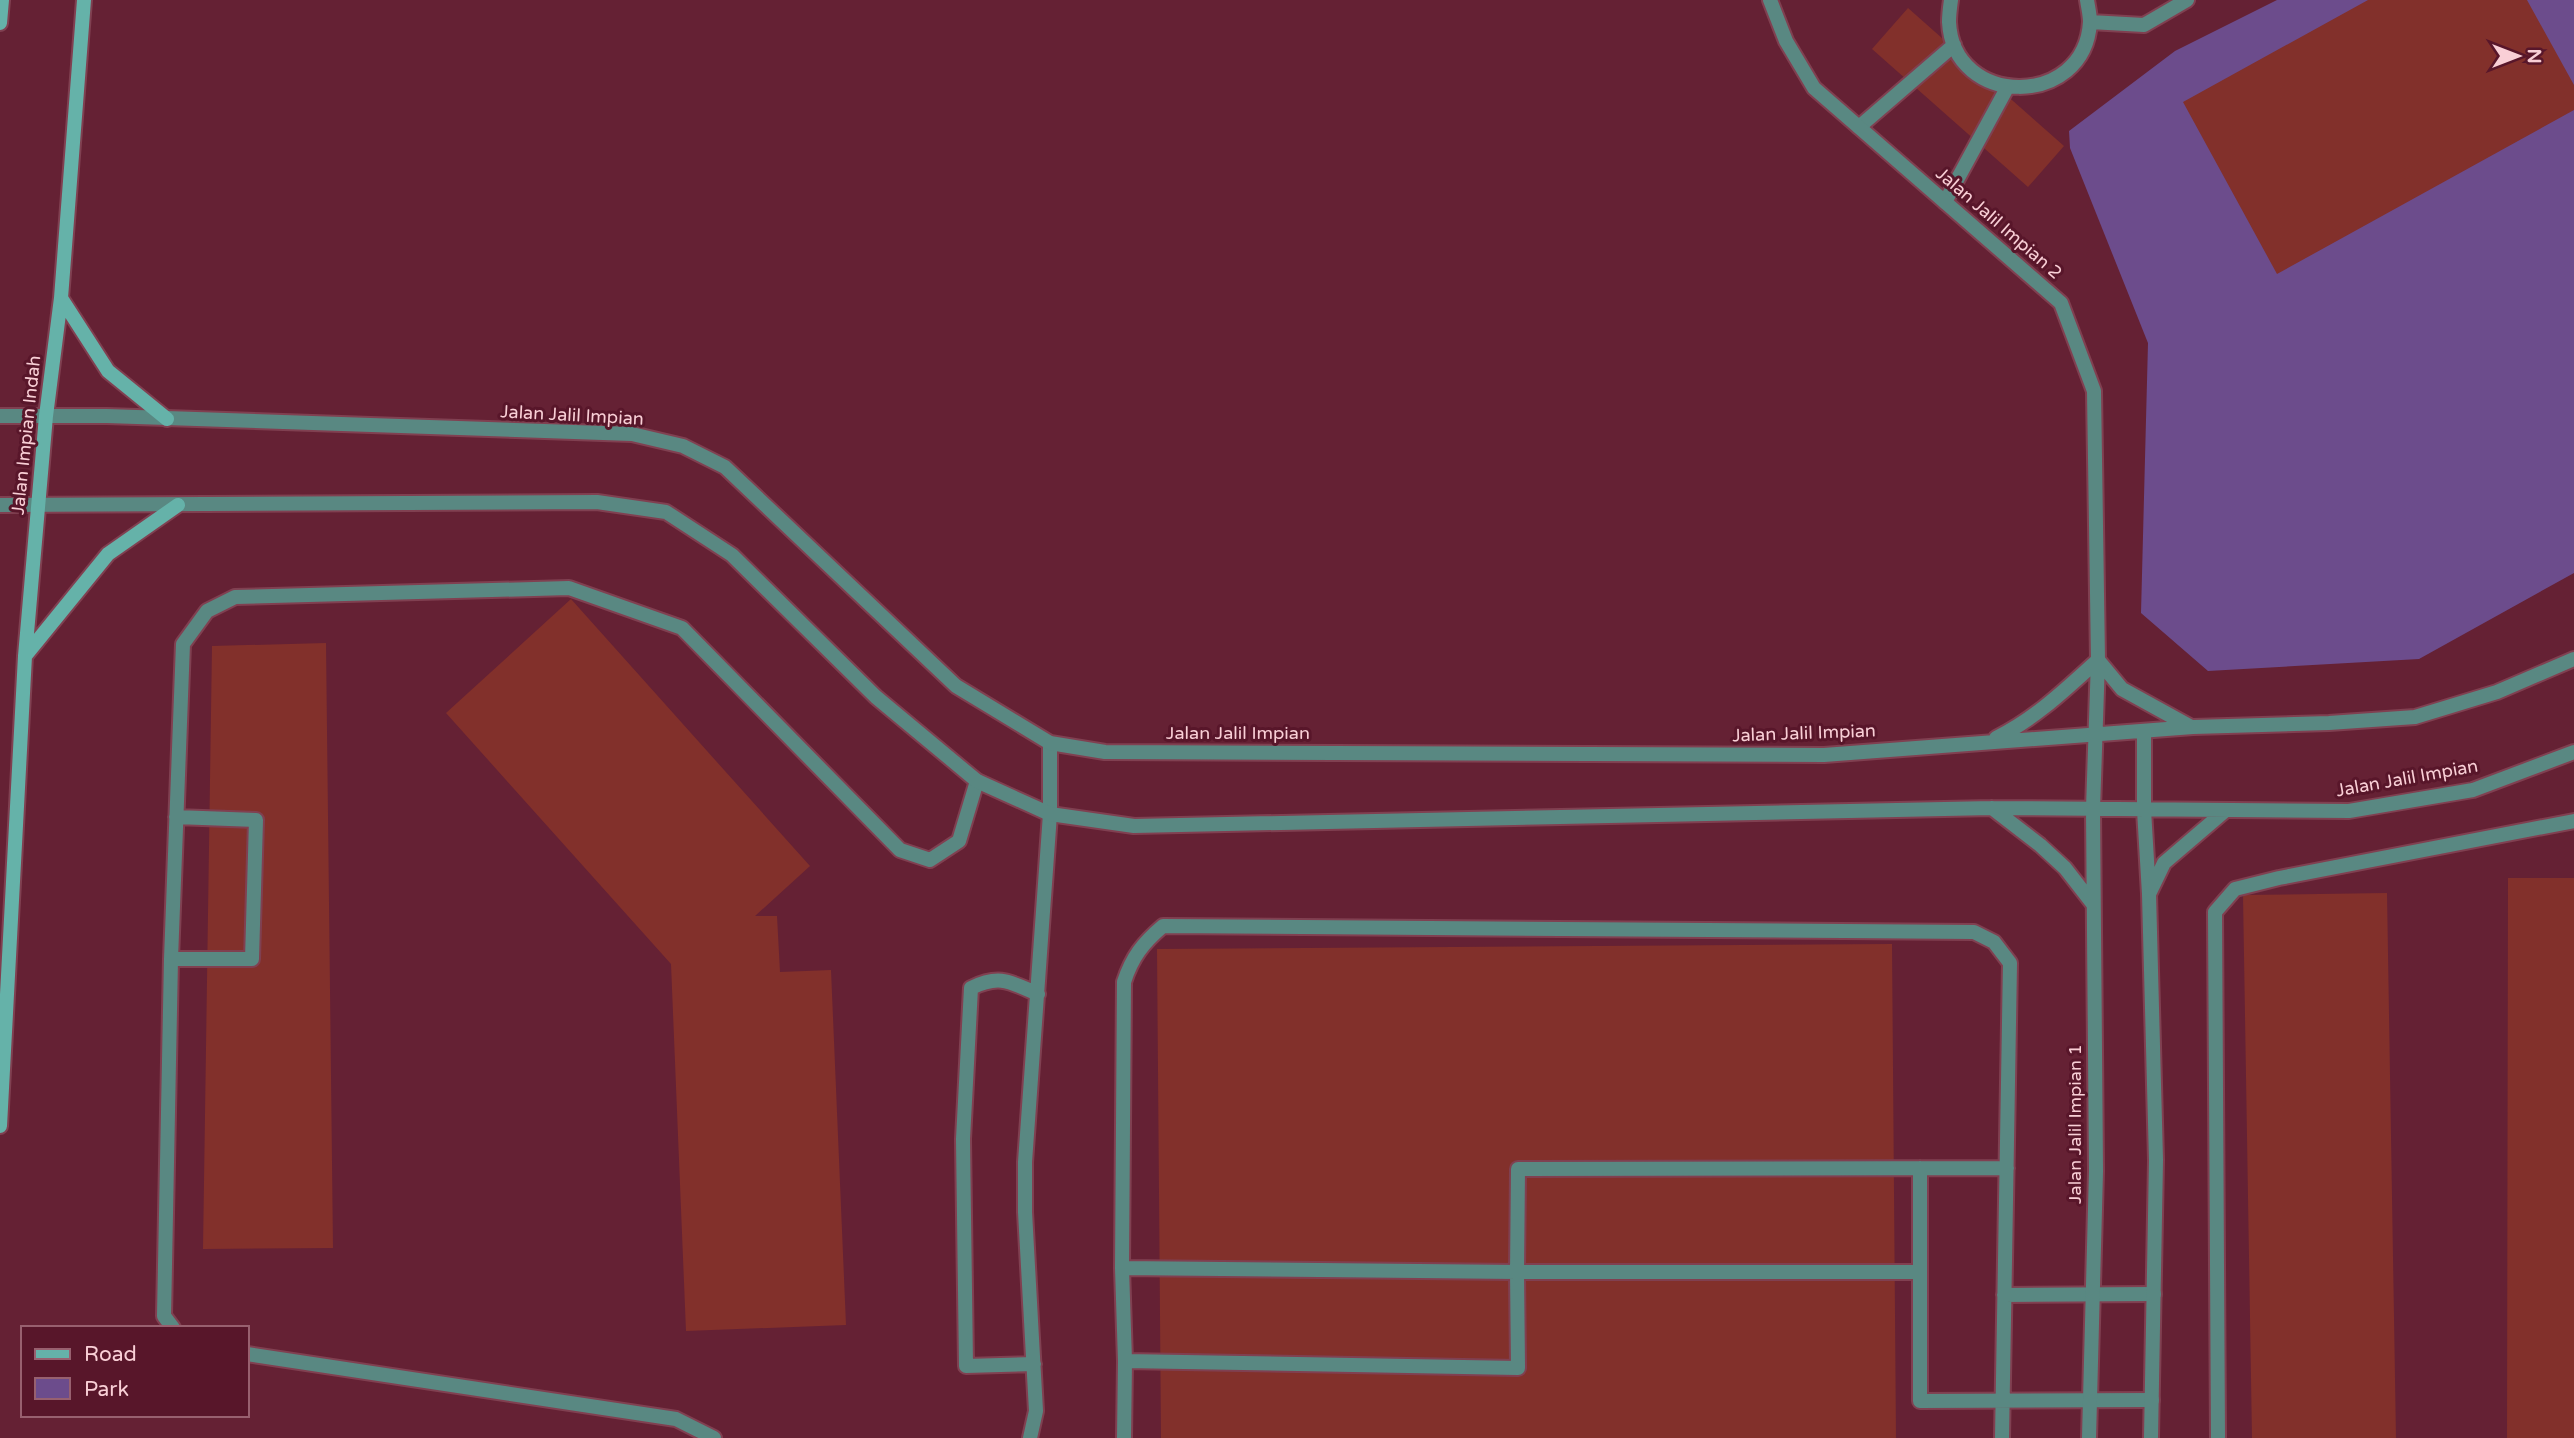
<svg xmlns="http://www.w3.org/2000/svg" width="2574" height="1438" font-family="'Varela Round',sans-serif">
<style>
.green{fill:#6c4c8c}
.building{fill:#82302b}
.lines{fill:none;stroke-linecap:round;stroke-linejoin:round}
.lane-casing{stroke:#804051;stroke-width:18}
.street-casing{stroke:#804051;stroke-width:18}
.secondary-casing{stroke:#804051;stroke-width:18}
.lane{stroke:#598882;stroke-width:14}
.street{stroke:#598882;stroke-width:14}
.secondary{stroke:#65b2a9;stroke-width:14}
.labels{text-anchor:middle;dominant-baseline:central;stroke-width:6;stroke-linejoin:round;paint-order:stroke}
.street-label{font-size:18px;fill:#f9cfd6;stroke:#58162a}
</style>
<rect width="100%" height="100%" fill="#652134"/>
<path class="green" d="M2277,0H2574V573L2419,659L2208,671L2141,613L2148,343L2070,148L2069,131L2175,51Z"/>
<path class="building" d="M2368,0H2527L2574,85V110L2277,274L2183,102Z
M1908,8L2064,146L2028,187L1872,49Z
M571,599L810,866L755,916H777L780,972L831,970L846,1325L686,1331L671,964L446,713Z
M326,643L333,1248L203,1249L212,646Z
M2508,878H2574V1438H2507Z
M2387,893L2396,1438H2252L2243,895Z
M1892,944L1896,1438H1161L1157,949Z"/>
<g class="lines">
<g class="lane-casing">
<path id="lane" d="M1951,0C1950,7 1949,15 1949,22C1953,108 2085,109 2090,22C2090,15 2088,7 2087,0
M2090,22L2144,25L2187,0
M1859,127L1954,45
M1945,202L2007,88
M171,959H252L256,820L176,817
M1920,1168V1401L2152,1400
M1122,1268L1517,1272L1518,1368L1125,1361
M1920,1272H1517L1518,1169L2007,1168
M2004,1295L2154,1294
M173,1328L164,1316L171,959L183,644L207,611L235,597L569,588L682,628L900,850L930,860L959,841L977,781
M247,1354L676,1419L714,1438
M1034,1364L966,1366L963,1139L971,988C1000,974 1010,982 1038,994
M1030,1438L1036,1411L1025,1212V1162L1050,814V743
M1124,1438L1125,1361L1122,1268L1124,982C1132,957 1143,943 1163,926L1974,932L1994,942L2010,963L2002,1438
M2218,1438L2215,912L2235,889L2279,878L2574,821"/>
</g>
<g class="street-casing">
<path id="street" d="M1770,0L1786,41L1814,88L2061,303L2094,391L2098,660L2093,809L2096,1171L2089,1438
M0,416H107L632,434L683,446L725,467L956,686L1050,743L1105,752L1824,755L2193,727L2329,723L2415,717L2497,692L2574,659
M0,505L597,502L666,512L732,555L876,697L977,781L1050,814L1134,826L1992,808L2349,811L2473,790L2574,752
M2144,732V810L2149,894L2156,1160L2151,1438
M1996,738C2035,719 2066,689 2098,660L2122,689L2191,727
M1992,808L2040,845L2065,868L2093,904
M2150,892L2164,863L2226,810"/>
</g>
<g class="secondary-casing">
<path id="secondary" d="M0,23L2,0
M61,298L108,371L167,419
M25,656L108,554L178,505
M0,1126L25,656L46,416L61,298L84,0"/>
</g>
<use href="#lane" class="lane"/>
<use href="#street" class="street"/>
<use href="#secondary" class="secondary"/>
</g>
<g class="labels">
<g class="street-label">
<text transform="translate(1999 223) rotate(41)">Jalan Jalil Impian 2</text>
<text transform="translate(572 415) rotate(3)">Jalan Jalil Impian</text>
<text transform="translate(26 435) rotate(-84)">Jalan Impian Indah</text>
<text x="1238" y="733">Jalan Jalil Impian</text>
<text transform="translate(1804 733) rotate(-2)">Jalan Jalil Impian</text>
<text transform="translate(2407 778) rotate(-10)">Jalan Jalil Impian</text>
<text transform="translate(2075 1124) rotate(-90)">Jalan Jalil Impian 1</text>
</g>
</g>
<rect x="21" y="1326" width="228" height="91" fill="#58162a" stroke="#98606f" stroke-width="2"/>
<rect x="35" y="1349" width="35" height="10" fill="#65b2a9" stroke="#98606f" stroke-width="2"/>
<text x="84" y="1361" font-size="21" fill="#f9cfd6">Road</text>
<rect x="35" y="1378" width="35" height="21" fill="#6c4c8c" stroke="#98606f" stroke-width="2"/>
<text x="84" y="1396" font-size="21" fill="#f9cfd6">Park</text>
<g transform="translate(2518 56) rotate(90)" stroke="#58162a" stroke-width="5" paint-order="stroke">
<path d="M0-5L12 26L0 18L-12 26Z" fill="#f9cfd6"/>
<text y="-10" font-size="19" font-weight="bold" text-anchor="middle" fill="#f9cfd6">N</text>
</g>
</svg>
